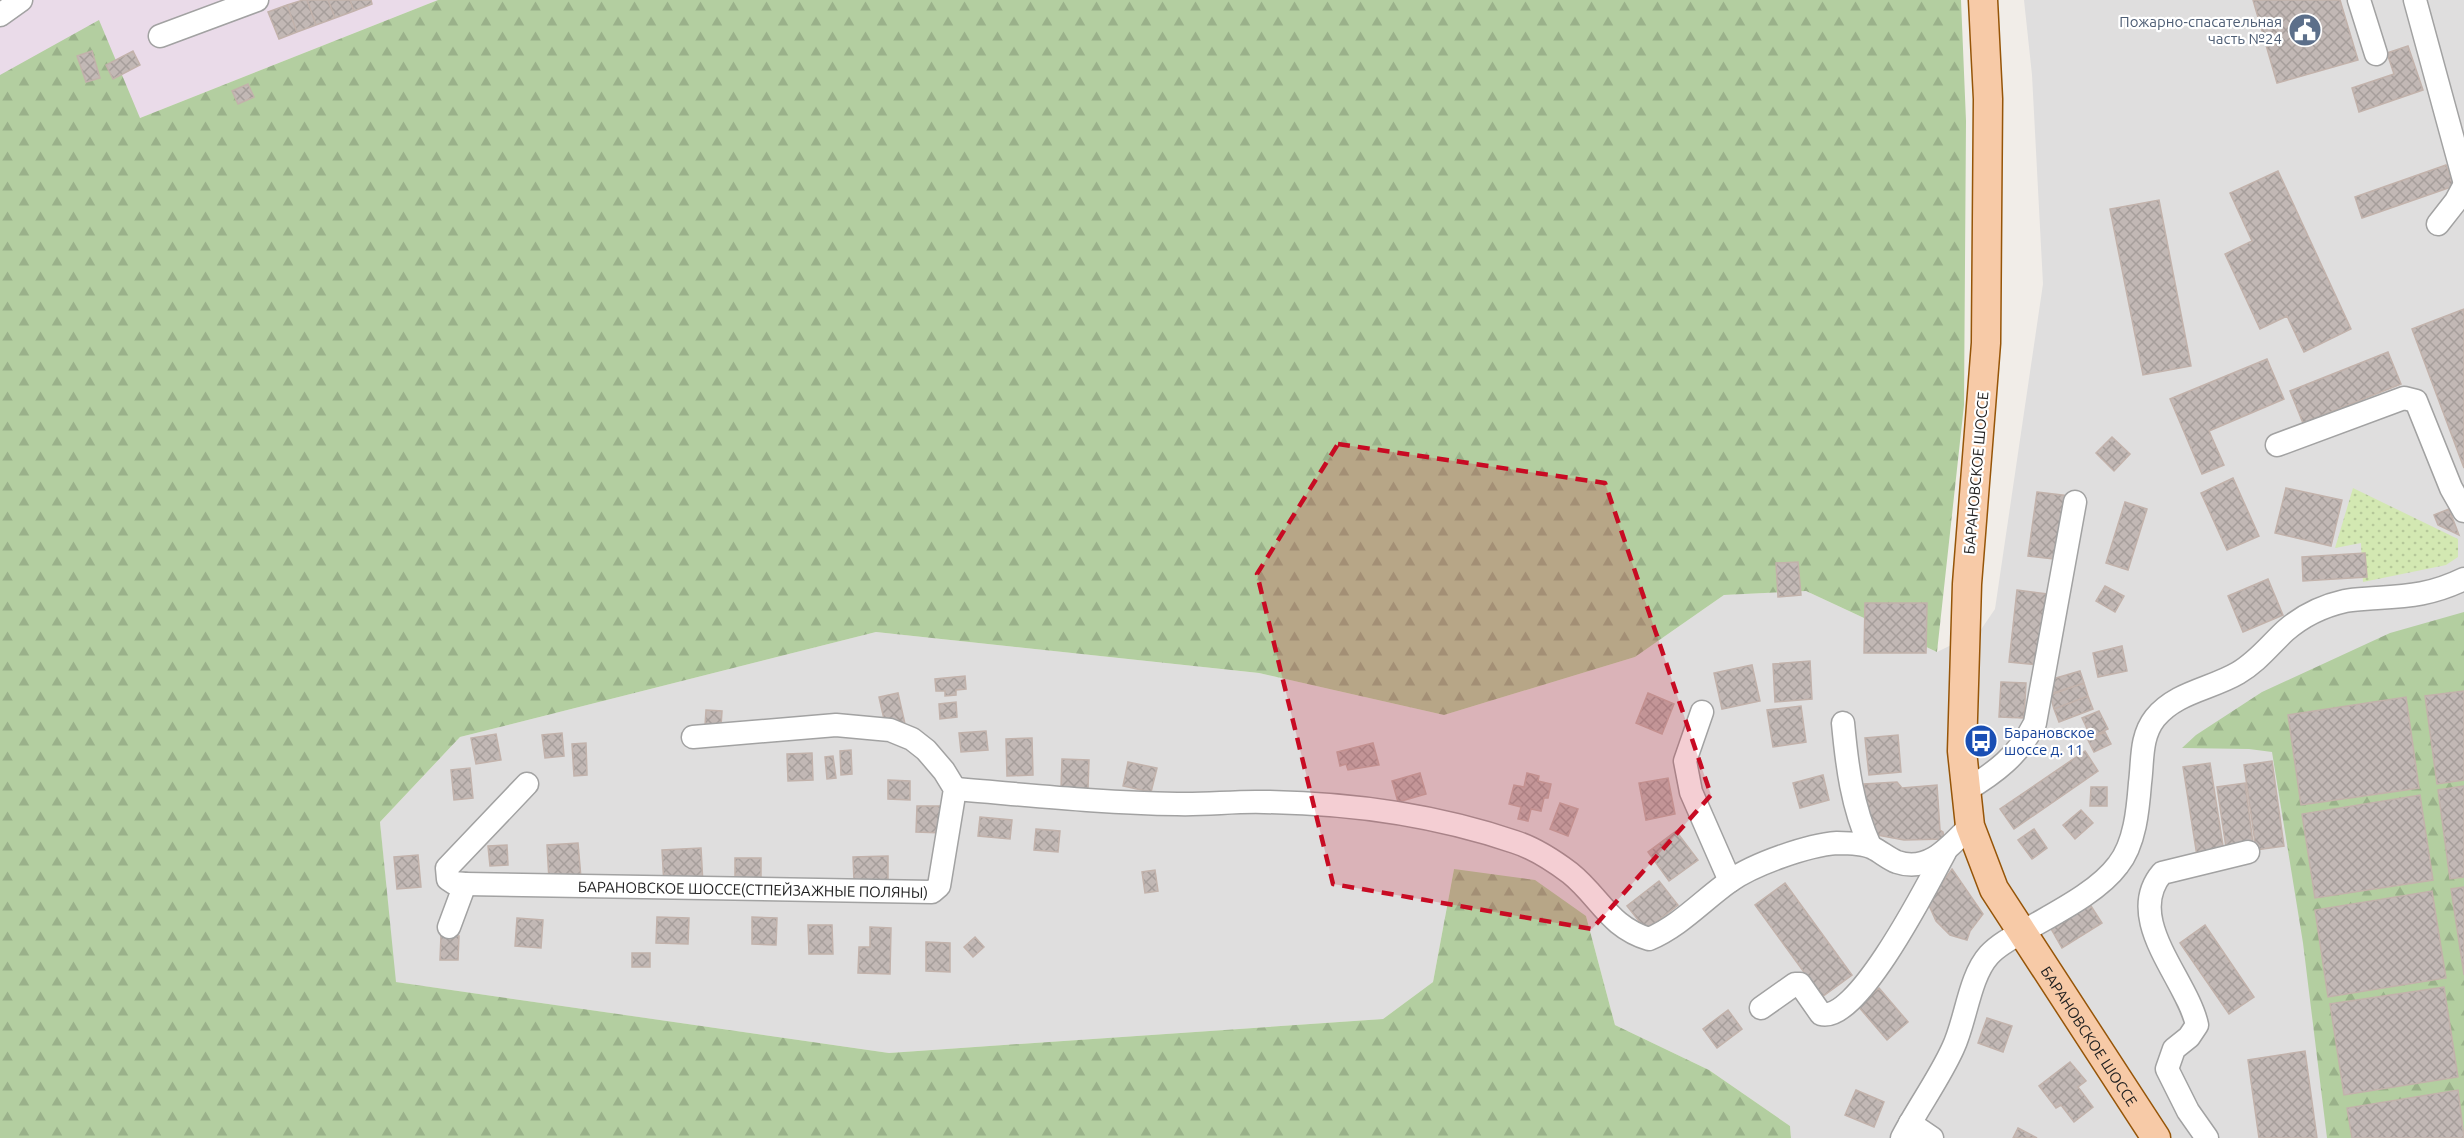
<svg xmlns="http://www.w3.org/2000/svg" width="2464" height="1138" font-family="Ubuntu,sans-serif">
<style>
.residential{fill:#dfdede}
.industrial{fill:#eadbe9}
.grass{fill:url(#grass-dots)}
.forest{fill:url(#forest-firs)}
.building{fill:url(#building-cross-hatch);stroke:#c2b2ab;stroke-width:1.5}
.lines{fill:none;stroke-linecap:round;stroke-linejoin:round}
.minor-casing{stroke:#a2a2a2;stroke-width:25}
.major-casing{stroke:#965508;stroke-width:31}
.minor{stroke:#fff;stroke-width:22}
.major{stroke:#f7caa7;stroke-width:28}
.marked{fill:#c80b23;fill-opacity:0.2;stroke:#c80b23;stroke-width:4.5;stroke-dasharray:12 8;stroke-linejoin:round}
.labels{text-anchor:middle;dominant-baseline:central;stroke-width:4.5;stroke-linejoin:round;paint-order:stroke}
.service-label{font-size:15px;fill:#4e5e75;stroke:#fff;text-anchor:end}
.street-label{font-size:15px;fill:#212121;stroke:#fff}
.transit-label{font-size:15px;fill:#164399;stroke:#fff;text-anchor:start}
</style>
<defs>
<pattern id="grass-dots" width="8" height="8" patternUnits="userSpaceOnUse" patternTransform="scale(1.5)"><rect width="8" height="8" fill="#d3e8b2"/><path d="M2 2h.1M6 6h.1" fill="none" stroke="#b5c799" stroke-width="1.8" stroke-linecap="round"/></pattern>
<pattern id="forest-firs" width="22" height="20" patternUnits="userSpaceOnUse" patternTransform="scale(1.5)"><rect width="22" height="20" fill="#b3cea0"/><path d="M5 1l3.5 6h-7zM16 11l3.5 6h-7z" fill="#9ab18a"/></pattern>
<pattern id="building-cross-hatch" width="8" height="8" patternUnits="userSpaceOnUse" patternTransform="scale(1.5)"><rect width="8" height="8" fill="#c2b8b5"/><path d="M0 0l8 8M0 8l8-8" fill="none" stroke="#a69e9b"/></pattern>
</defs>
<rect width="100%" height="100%" fill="#f1ede8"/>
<path class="residential" d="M2024,0H2464V1138H1791L1790,1126L1709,1070L1615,1025L1586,916L1454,869L1433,982L1383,1019L889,1053L395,982L380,822L460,737L876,632L1259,673L1444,715L1635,657L1724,595L1806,591L1937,652L1980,631L1995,609L2043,284L2032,75Z"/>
<path class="industrial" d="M0,0H438L140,118L0,75Z"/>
<path class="grass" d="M2353,488L2458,539V557L2446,565L2363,582L2361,543L2335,548Z"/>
<path class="forest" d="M438,0H1961L1966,121L1964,405L1937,652L1806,591L1724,595L1635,657L1444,715L1259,673L876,632L460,737L380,822L396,982L889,1053L1383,1019L1433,982L1454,869L1535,880L1586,916L1615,1025L1709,1070L1790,1126L1791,1138H0V75L99,20L140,118Z
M2464,612V1138H2327L2303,943L2272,752L2249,749L2182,748L2196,735L2262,692L2390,633Z"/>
<path class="building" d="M303,0H307L316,25L297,32L287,5Z
M307,0H328L335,18L316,25Z
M328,0H350L354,11L335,18Z
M350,0H371L372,4L354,11Z
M2253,0H2340L2358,60L2277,83Z
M287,5L297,32L279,39L268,12Z
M2408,46L2423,90L2359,112L2352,88L2394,74L2387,53Z
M92,51L100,78L86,82L77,56Z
M133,51L140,65L113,79L106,65Z
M248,84L254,97L238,104L232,91Z
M2446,165L2454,186L2362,218L2355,197Z
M2278,171L2351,329L2304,352L2287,316L2260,329L2225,254L2252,241L2230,193Z
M2159,200L2191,366L2143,375L2110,209Z
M2464,309V468L2412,329Z
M2388,352L2401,384L2303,423L2290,391Z
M2267,359L2284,399L2209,431L2224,465L2202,474L2170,399Z
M2112,437L2130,454L2114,471L2096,453Z
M2233,478L2259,536L2227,550L2201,493Z
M2286,488L2342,500L2331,546L2275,533Z
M2037,492L2070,496L2062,560L2028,556Z
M2125,502L2147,509L2128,570L2106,563Z
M2449,509L2459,535L2438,525L2434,515Z
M2365,553L2367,577L2303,581L2302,557Z
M1798,562L1801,595L1778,597L1776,563Z
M2268,579L2283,615L2243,632L2228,596Z
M2105,586L2124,596L2115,612L2096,601Z
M2017,590L2047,594L2040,665L2009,662Z
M1865,603H1927L1926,653H1864Z
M2122,646L2127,671L2098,677L2093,653Z
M1810,661L1812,699L1775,702L1773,664Z
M1752,665L1760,701L1722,709L1714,673Z
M2080,671L2084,683L2053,693L2049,680Z
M965,676L966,689L956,690V695L945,696V691H936L935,679Z
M2001,682L2026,683L2024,718L1999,717Z
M2084,683L2088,696L2054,709L2050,695Z
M2464,691V780L2437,784L2425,696Z
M898,693L905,724L886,728L879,697Z
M1648,693L1674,704L1662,734L1636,723Z
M2088,696L2093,709L2059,722L2054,709Z
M2406,697L2419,788L2301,805L2288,715Z
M956,702L957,717L940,719L939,704Z
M1801,706L1806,742L1773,747L1767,710Z
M706,710L722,711L721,726H705Z
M2099,711L2108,729L2091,737L2082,718Z
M986,731L988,750L961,752L959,733Z
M2105,732L2111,744L2094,752L2088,740Z
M562,733L564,756L545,758L542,735Z
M496,734L501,760L476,764L471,738Z
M1898,735L1901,772L1869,775L1865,738Z
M1032,738L1033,775L1007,776L1006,739Z
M586,743L587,775L574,776L572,744Z
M1373,743L1379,765L1348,770L1346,764L1340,766L1337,752Z
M851,750L852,774L841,775L840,751Z
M2085,751L2098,771L2014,829L2000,809Z
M812,753L813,780L788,781L787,754Z
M833,756L836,778L827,779L825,757Z
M1062,759L1089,760L1088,789L1061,788Z
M2272,761L2284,846L2256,850L2244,765Z
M1128,762L1157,768L1151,792L1123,786Z
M2210,763L2224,852L2197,856L2183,767Z
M470,768L473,798L454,800L451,770Z
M1420,773L1426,794L1398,802L1392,781Z
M1527,773L1539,776L1538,781L1551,784L1548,798H1544L1541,811L1531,809L1528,821L1518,819L1521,807L1509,804L1514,785L1524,787Z
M1823,775L1829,800L1800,808L1793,783Z
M1668,778L1675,814L1646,820L1639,783Z
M888,780L910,781V800L888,799Z
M1897,782L1902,788L1937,785L1940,830L1943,832L1944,839L1904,840L1867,833L1864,784Z
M2245,783L2254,850L2227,854L2217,787Z
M2464,786V877L2450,879L2438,790Z
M2091,787H2107V806H2090Z
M2420,795L2433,880L2315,898L2302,814Z
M1560,803L1578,809L1568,836L1550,829Z
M917,806H943V833L916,832Z
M2081,810L2093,823L2075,839L2063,825Z
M980,817L1012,820L1010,839L978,836Z
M1036,829L1060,831L1058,852L1034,850Z
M2034,829L2047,848L2032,859L2018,840Z
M1676,831L1698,860L1669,881L1648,852Z
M578,843L581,878L549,880L547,845Z
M507,845L508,865L490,866L488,846Z
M701,848L703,884L664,886L662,850Z
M418,855L421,887L397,889L394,857Z
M888,856V880L854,881L853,857Z
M735,858H761V880H735Z
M1952,869L1983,914L1970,931L1967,940L1950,935L1936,921L1928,903Z
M1155,870L1158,891L1145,893L1142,872Z
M1659,881L1678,905L1646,930L1627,906Z
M1785,883L1852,975L1822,997L1755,905Z
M2464,887V975L2451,889Z
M2432,891L2446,978L2328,997L2315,910Z
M2089,903L2102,923L2062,948L2050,927Z
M657,917L689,918L688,944L656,943Z
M752,917L777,918L776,945L752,944Z
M517,918L543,920L541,948L515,946Z
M808,925H832L833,954H809Z
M2205,925L2254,997L2229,1014L2180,943Z
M870,927L891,928L890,974L858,973L859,947H870Z
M441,935L459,936L458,960H440Z
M975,937L984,947L973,957L964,947Z
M926,942L950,943V972L926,971Z
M632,953H650V967H632Z
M2444,987L2458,1077L2344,1095L2330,1004Z
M1879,988L1908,1022L1887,1040L1858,1006Z
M1728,1010L1742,1029L1717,1048L1703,1029Z
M1987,1018L2012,1026L2003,1052L1978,1043Z
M2305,1051L2317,1138H2259L2248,1060Z
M2070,1062L2086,1081L2078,1087L2093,1107L2074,1122L2061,1105L2056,1108L2039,1086Z
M1856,1090L1884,1102L1874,1127L1845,1115Z
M2458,1090L2464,1138H2352L2347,1108Z
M2018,1128L2037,1138H2013Z"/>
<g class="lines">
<g class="minor-casing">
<g id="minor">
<path d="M2359,0L2376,54"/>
<path d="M2415,0L2464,180"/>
<path d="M0,15L21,0"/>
<path d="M160,36L257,0"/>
<path d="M2438,224L2456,201L2464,186"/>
<path d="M2277,445L2404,398L2416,401L2451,488L2464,511"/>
<path d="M1702,712L1685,761L1691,792L1730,881"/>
<path d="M1843,723C1847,766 1852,806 1870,846"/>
<path d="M955,789C1029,795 1103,803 1177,804C1206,805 1235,801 1264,802C1348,803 1435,815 1515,842C1534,848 1554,861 1570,873C1600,897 1609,927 1649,939C1680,926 1703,900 1730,881C1754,864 1808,845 1837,843C1847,843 1865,844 1873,848C1881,852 1889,859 1897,862C1929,873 1950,846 1970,826"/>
<path d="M1965,791C1995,773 2019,755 2035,723L2075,502"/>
<path id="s1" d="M465,884L932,892L939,886L955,789L944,771L926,750L912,739L890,730L836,725L693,737"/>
<path d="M449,927L465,884L454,883L448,879L447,868L527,784"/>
<path d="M1761,1008L1795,984H1800L1821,1014C1857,1025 1930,880 1945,852"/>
<path d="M1910,1123L1932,1138"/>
<path d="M1902,1138C1918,1107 1939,1079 1953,1048C1966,1021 1969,977 1989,955C1999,944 2013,937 2026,930C2055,913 2098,892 2118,865C2135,844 2138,809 2140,783C2143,761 2140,737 2155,718C2176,692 2211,689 2238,673C2257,662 2269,646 2285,631C2302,616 2323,606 2345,601C2355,599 2366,599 2377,598C2411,596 2433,594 2464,579"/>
<path d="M2207,1138L2188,1111L2167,1069L2174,1049L2189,1037L2197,1025C2187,979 2123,919 2162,873L2248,852"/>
</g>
</g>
<g class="major-casing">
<g id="major">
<path id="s2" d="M1983,0L1988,99L1986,343L1967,584L1962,751L1970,826L1994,889L2156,1138"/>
</g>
</g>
<use href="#minor" class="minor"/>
<use href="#major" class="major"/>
</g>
<path class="marked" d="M1338,444L1605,483L1711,795L1592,929L1333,884L1257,574Z"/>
<defs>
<g id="civic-disc" transform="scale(1.725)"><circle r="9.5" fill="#5c6f8a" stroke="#fff"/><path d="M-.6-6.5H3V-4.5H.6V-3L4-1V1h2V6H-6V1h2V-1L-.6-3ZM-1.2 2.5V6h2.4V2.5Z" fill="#fff"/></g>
<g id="bus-disc" transform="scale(1.725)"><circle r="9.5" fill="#1a4fb4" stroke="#fff"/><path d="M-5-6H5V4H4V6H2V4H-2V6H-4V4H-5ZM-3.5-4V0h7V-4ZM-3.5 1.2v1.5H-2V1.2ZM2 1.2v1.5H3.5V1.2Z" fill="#fff"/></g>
</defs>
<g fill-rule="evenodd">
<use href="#civic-disc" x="2305" y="30"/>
<use href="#bus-disc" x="1981" y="741"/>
</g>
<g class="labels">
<g class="service-label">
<text x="2282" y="21">Пожарно-спасательная<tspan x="2282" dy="17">часть №24</tspan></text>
</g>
<g class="street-label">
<text transform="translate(1976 473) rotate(-85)">БАРАНОВСКОЕ ШОССЕ</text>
<text stroke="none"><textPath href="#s1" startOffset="288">БАРАНОВСКОЕ ШОССЕ(СТПЕЙЗАЖНЫЕ ПОЛЯНЫ)</textPath></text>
<text stroke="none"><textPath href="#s2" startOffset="1070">БАРАНОВСКОЕ ШОССЕ</textPath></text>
</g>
<g class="transit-label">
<text x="2004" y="732">Барановское<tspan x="2004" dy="17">шоссе д. 11</tspan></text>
</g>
</g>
</svg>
